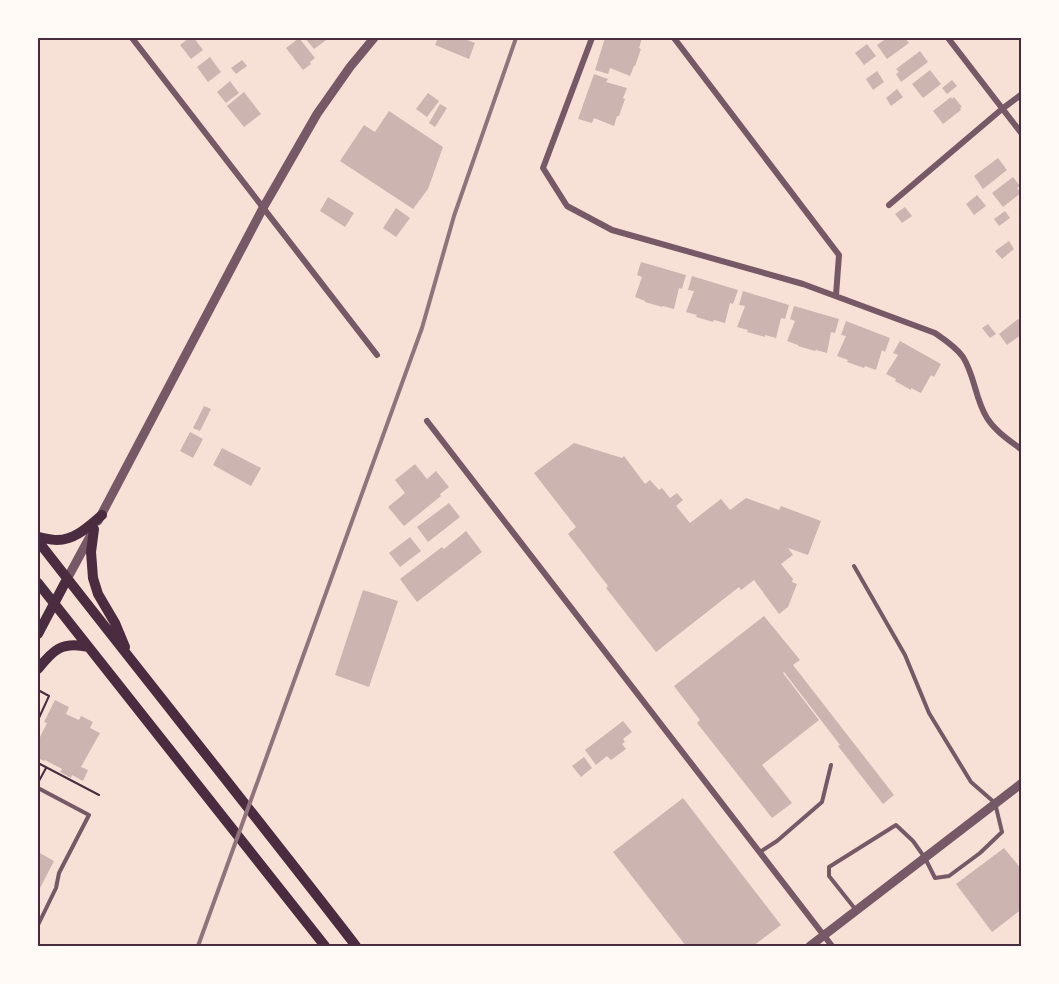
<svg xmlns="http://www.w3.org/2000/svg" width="1059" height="984" font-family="Manrope,sans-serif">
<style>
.building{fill:#ccb4b1}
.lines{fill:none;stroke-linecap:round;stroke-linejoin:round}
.path{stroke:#4a2c40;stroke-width:2}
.service{stroke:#755966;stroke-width:4}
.minor{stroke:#755966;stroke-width:6}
.tertiary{stroke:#755966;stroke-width:9}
.secondary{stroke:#4a2c40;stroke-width:10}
.rail{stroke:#8f747c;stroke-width:4}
.neatline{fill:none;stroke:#4a2c40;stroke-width:2}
</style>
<rect width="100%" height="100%" fill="#f7e1d7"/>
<path class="building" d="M189,38H194L203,50L191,59L180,45Z
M299,38L315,58L310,62L311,64L303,70L286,48Z
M305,38H329L314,49Z
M438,38H462L475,43L469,59L435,45Z
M605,38H642L639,48L641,49L635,66H634L630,76L610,68L608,74L595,70Z
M887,38H905L909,43L887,59L877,45Z
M867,44L876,56L864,65L855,53Z
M920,51L928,62L901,82L896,74L899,72L896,69Z
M210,57L221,72L208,82L197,67Z
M242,60L247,66L236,74L231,68Z
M930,70L941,84L923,98L912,84Z
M877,71L884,82L873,90L866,79Z
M594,74L608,79L606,82L627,88L623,98L625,99L619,116H617L614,126L594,118L592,123L578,119Z
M952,80L957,86L947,94L942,88Z
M230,81L239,93L226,103L217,92Z
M897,89L903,97L891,106L886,98Z
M244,92L261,114L244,127L227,106Z
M428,93L439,101L427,117L416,109Z
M951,97L952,99L954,97L962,107L960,108L961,110L943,124L933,111Z
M440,104L447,108L435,127L429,123Z
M389,111L443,147L428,189L413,209L340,161L364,125L375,132Z
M998,158L1007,170L983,189L974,176Z
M1013,177L1020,186L1017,188L1021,193L1003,207L992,193Z
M977,195L986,206L974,215L966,204Z
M328,197L354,213L345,227L320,211Z
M905,207L912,216L902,223L895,214Z
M396,208L410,218L396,237L383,228Z
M1005,211L1010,218L999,226L994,219Z
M1009,241L1014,249L1002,259L995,251Z
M641,262L686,275L682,289L679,288L674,309L663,306L662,307L645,302V301L635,297L642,277L637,275Z
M692,276L738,290L733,304L730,303L725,323L714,320L713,322L696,317L697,315L686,312L694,291L688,290Z
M743,291L789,305L785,319L781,318L776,338L765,335V337L747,332L748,330L737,327L745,306L739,305Z
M794,306L839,319L835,333L831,332L827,353L816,350L815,351L798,346V345L787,341L795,321L790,319Z
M1018,319L1022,323V334L1007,345L999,334Z
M846,321L890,338L885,352L882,350L876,370L865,366L864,368L847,362L848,360L837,356L846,336L841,335Z
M988,324L996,334L990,338L982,328Z
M900,341L941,364L934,377L931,375L921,393L911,388V390L895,381L896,379L886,374L898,355L893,353Z
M204,406L211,409L200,431L193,428Z
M190,432L203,439L193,458L180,451Z
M574,443L622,458L624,456L645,484L650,480L659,490L662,488L670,498L677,493L683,500L676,506L690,523L721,499L730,510L746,498L779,510L781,506L821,521L808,555L788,548L793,555L781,564L793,579L792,582L797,584L788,607L779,614L754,580L741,590L739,587L656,652L606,588L608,586L568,534L576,527L534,473Z
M222,448L261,468L251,486L213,465Z
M415,464L427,479L436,471L449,487L440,494L441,496L404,526L388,507L405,493L395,480Z
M449,503L460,517L428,542L417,527Z
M466,531L482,552L417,602L400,579L442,547L444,549Z
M410,537L421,551L400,567L389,553Z
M363,590L398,601L369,687L335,675Z
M764,616L800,660L793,665L894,795L883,804L838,746L840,745L784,672L783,673L819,720L762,765L792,803L772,818L697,723L700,720L674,686Z
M55,700L69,707L66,714L79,720L81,716L93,722L90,728L100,733L81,767L88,770L83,781L72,775L71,778L60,772L62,769L45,760L44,761L40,759L38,762V736L40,737L47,723L44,722Z
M623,721L632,732L623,739L625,742L622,744L626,749L611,760L607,756L596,765L585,750Z
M584,757L592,768L581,777L572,766Z
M683,798L781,925L753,946H686L613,852Z
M1004,848L1022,870V909L992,932L956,884Z
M38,852L54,861L38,892Z"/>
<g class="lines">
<path class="path" d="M38,690L49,696L38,720
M38,763L99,795
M39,781L46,768"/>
<path class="service" d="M854,566L905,655L929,713L971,782L995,803L1002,832L980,853L949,876L935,878L925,858L913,841L896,825L829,867V876L856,910
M38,788L89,815L59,873L56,888L38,925
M760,852L777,841L822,802L831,765"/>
<path class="minor" d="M132,38L377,355
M592,38L543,168L567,206L612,230L803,284L935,333C945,340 956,347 963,357C975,376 975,399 987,418C995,431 1009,440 1022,450
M674,38L839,255L836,295
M948,38L1022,134
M889,205L1002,109L1022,94
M427,421L832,946"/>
<path class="tertiary" d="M98,521L263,208L317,114L350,67L374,38
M67,579L92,533
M810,946L1022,783"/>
<path class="secondary" d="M94,529L91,552L93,578L98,594L115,623L125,647
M38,537C44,538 50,540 57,540C75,540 89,526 102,515
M38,541C143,676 251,810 356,946
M38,583L325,946
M38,634L67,579
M38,669C53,650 62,641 88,647"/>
<path class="rail" d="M198,946L422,328L454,216L516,38"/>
</g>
<rect width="1059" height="984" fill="none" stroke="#fffaf5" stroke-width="78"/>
<rect x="39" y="39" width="981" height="906" class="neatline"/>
</svg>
